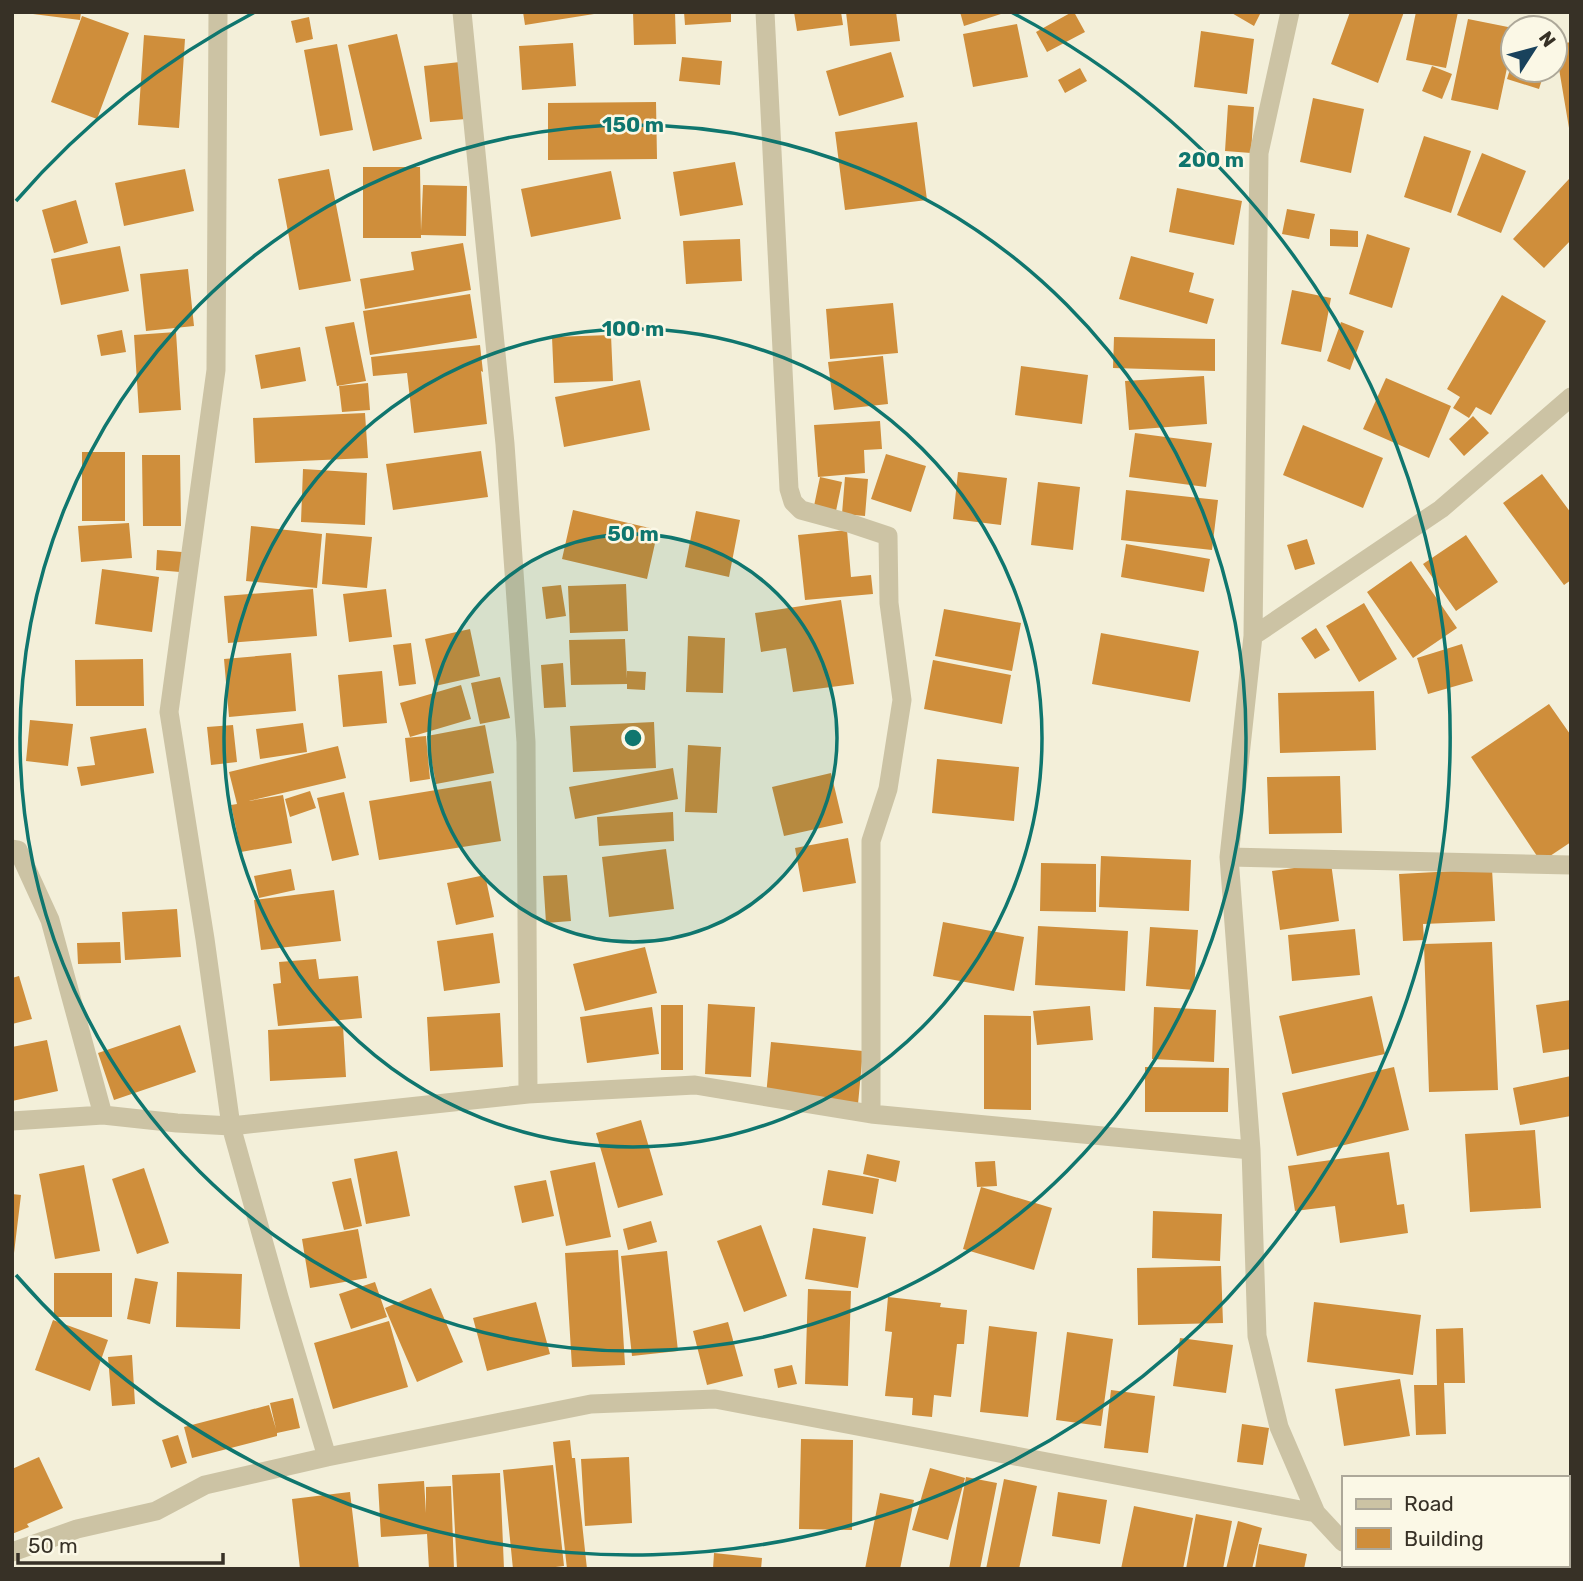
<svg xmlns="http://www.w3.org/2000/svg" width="1583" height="1581" font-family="Rubik,sans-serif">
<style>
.building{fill:#cf8e3b}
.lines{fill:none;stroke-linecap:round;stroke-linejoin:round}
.minor{stroke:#ccc3a4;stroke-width:19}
.ring{fill:none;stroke:#0f766e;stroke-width:3.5}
.centre{fill:#0f766e;stroke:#fbf8e6;stroke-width:3.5}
.ring-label{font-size:21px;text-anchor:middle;font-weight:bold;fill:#0f766e;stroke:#fbf8e6;stroke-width:5;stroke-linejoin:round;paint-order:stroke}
</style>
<rect width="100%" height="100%" fill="#f3efd9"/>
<path class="building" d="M33,12H81L80,20L33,14Z
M523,12H593L594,14L525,25Z
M633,12H675L676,44L634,45Z
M684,12H731V22L685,25Z
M794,12H841L843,25L797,31Z
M846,12H896L900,41L850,46Z
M960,12H1004V13L964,26Z
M1072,12H1074L1085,32L1047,52L1036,32Z
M1230,12H1261L1254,26Z
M1350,12H1404L1378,83L1331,64Z
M1416,12H1458L1446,68L1406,60Z
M82,16L129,33L97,119L51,102Z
M309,17L313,39L296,43L291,21Z
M1468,19L1513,28V40L1498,110L1451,100Z
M1017,24L1028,77L973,87L963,34Z
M1201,31L1254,39L1247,94L1194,87Z
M397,34L422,139L373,151L348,45Z
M144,35L185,39L179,128L138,125Z
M1571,42V128H1569L1555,45Z
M573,43L576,86L522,90L519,46Z
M337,44L353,130L320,136L304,50Z
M891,52L904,97L839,116L826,71Z
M682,57L722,61L720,85L679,81Z
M460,62L466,119L430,122L424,66Z
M1512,63L1513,70H1545L1539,89L1507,79Z
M1432,66L1452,74L1442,99L1422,91Z
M1080,68L1087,81L1065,93L1058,80Z
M1313,98L1364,109L1351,173L1300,162Z
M656,102L657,159L548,160V103Z
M1228,105L1254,107L1251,153L1225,151Z
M917,122L927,200L845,210L835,132Z
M1424,136L1471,151L1451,213L1404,197Z
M1482,153L1526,171L1501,233L1457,215Z
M735,162L743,205L680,216L673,172Z
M363,167H420L421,231L423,185L467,186L466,236L421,235V238H363Z
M185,169L194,211L124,226L115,183Z
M329,169L351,281L299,290L278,179Z
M611,171L621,219L531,237L521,189Z
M1569,179L1571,181V240L1544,268L1513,239Z
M1177,188L1242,201L1234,245L1169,232Z
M76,200L88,243L54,253L42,210Z
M1287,209L1315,214L1309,239L1282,234Z
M1330,229L1358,231V247L1330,246Z
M1367,234L1410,248L1392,308L1349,294Z
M740,239L742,281L686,284L683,241Z
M463,243L471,290L365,309L360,279L414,270L411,252Z
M120,246L129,291L61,305L51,259Z
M1131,256L1194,273L1189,292L1214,299L1207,324L1119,299Z
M188,269L194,326L146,331L140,274Z
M1292,290L1331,298L1321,352L1281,344Z
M470,294L477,338L370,355L363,311Z
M1502,295L1546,321L1491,415L1476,407L1469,418L1453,408L1460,397L1447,389Z
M893,303L898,353L830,359L826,309Z
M354,322L366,381L337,386L325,327Z
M1341,322L1364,331L1350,370L1327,361Z
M122,330L126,352L101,356L97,335Z
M176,332L181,410L139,413L134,335Z
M611,335L613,381L554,383L552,337Z
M1114,337L1215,339V371L1113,368Z
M480,345L483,372L481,371L487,424L414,433L407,373L373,376L371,357Z
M300,347L306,381L261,389L255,355Z
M883,356L888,404L834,410L828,362Z
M1021,366L1088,375L1082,424L1015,415Z
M1204,376L1207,424L1129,430L1125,381Z
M1386,378L1451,406L1429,458L1363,429Z
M640,380L650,430L564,447L555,397Z
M368,383L370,410L342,412L339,386Z
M365,413L368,458L255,463L253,418Z
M1473,416L1489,433L1464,456L1449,439Z
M880,421L882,449L864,450L865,473L818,477L814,425Z
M1303,425L1383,458L1363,508L1283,475Z
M1135,433L1212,443L1206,487L1129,477Z
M481,451L488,497L393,510L386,464Z
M82,452H125V521H82Z
M886,454L926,466L911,512L871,499Z
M142,455H180L181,526H143Z
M303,469L367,473L365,525L301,522Z
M958,472L1007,478L1001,525L953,519Z
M1542,474L1571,513V580L1564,585L1503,503Z
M820,477L842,482L836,511L814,506Z
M845,477L868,479L865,516L842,514Z
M1038,482L1080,487L1073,550L1031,545Z
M1126,490L1218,500L1212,550L1121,540Z
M573,510L658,530L647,579L562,559Z
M696,511L740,520L729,577L685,567Z
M129,523L132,558L81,562L78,526Z
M251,526L322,534L317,588L246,581Z
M847,530L851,577L871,575L873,594L805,600L798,535Z
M326,533L372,537L367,588L322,584Z
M1466,535L1498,582L1456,611L1423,564Z
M1307,539L1315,564L1295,570L1287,545Z
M1126,544L1210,559L1204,592L1121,577Z
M157,550L182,552L180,572L156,570Z
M1411,561L1457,628L1413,658L1367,592Z
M102,569L159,577L152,632L95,624Z
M626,584L628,631L570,633L568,586Z
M561,585L566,616L546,619L542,587Z
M313,589L317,636L228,643L224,596Z
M386,589L392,637L349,642L343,594Z
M841,600L854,684L793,692L786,648L761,652L755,613Z
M1364,603L1397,659L1359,682L1326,626Z
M944,609L1021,623L1012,671L935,656Z
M1316,628L1330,650L1315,659L1301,638Z
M470,629L480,676L435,686L425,639Z
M1101,633L1199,651L1190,702L1092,684Z
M688,636L725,638L723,693L686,692Z
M625,639L627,679V671L646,672L645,690L627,689V684L571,685L569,640Z
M411,643L416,684L399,686L393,645Z
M1462,644L1473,681L1428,694L1417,658Z
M291,653L296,711L229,717L224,659Z
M143,659L144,706H76L75,660Z
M933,660L1011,675L1002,724L924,709Z
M563,663L566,707L544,708L541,665Z
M382,671L387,723L343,727L338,675Z
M500,677L510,718L480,724L471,683Z
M461,685L471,719L410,737L400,703Z
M1374,691L1376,750L1280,753L1278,693Z
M1549,704L1570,734L1571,733V842L1541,862L1471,757Z
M30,720L73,724L68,766L26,761Z
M654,722L656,768L573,772L570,726Z
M303,723L307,752L260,759L256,729Z
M233,725L237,762L211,765L207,727Z
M485,725L494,773L436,784L427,736Z
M146,728L154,773L81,786L77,767L95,765L90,737Z
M426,736L430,779L410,782L405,738Z
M688,745L721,747L717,813L685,812Z
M338,746L346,778L249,801L283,795L292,843L241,852L231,805L237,804L229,772Z
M937,759L1019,767L1014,821L932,813Z
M673,768L678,799L575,819L569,787Z
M831,773L843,823L784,836L772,787Z
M1340,776L1342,833L1269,834L1267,777Z
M491,781L501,841L379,860L369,801Z
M310,791L316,808L290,817L285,799Z
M344,792L359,855L332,861L317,798Z
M673,812L674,841L599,846L597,817Z
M848,838L856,883L803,892L795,848Z
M666,849L674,909L609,917L602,857Z
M1101,856L1191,860L1189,911L1099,907Z
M1041,863L1096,864V912L1040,911Z
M1331,863L1339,921L1280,930L1272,871Z
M291,869L295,890L259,898L254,876Z
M1492,869L1495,921L1423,924L1424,940L1403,941L1399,874Z
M485,875L494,917L456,925L447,883Z
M567,875L571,921L546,923L543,876Z
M334,890L341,941L261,950L254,900Z
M177,909L181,957L125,960L122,912Z
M943,922L1024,937L1014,991L933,976Z
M1038,926L1128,931L1125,991L1035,985Z
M1150,927L1198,930L1194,990L1146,986Z
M1355,929L1360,975L1292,981L1288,935Z
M493,933L500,983L444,991L437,941Z
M120,942L121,963L78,964L77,943Z
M1492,942L1498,1090L1429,1092L1424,944Z
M645,947L657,993L585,1011L573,964Z
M316,959L319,979L358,976L362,1018L278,1026L273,984L281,983L279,962Z
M19,976L32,1019L12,1024V978Z
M1372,996L1385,1054L1292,1074L1279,1016Z
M1571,1000V1049L1543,1053L1536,1005Z
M708,1004L755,1007L751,1077L705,1074Z
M661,1005H683V1070H661Z
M1090,1006L1093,1040L1037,1045L1033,1011Z
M652,1007L659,1054L587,1063L580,1017Z
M1154,1007L1216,1010L1214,1062L1152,1059Z
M500,1013L503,1067L430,1071L427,1017Z
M984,1015L1031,1016V1110L984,1109Z
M180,1025L196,1072L114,1100L98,1053Z
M343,1026L346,1077L270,1081L268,1030Z
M47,1040L58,1091L12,1101V1047Z
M771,1042L863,1051L858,1104L766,1096Z
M1145,1067L1229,1068L1228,1112H1145Z
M1394,1067L1409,1130L1297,1156L1282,1093Z
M1571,1076V1116L1520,1125L1513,1088Z
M641,1120L663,1195L618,1208L596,1133Z
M1535,1130L1541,1208L1470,1212L1465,1134Z
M397,1151L410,1216L366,1224L354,1159Z
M1389,1152L1397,1205L1404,1204L1408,1233L1340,1243L1335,1206L1295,1211L1288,1166Z
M867,1154L900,1161L896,1182L863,1174Z
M995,1161L997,1186L977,1187L975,1162Z
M595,1162L611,1237L566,1246L550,1171Z
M84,1165L100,1251L55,1259L39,1174Z
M144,1168L169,1243L137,1254L112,1179Z
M828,1170L879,1179L873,1214L822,1205Z
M351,1178L362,1226L344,1230L332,1182Z
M546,1180L554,1216L522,1223L514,1186Z
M981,1187L1052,1208L1034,1270L963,1249Z
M12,1194L21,1195L14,1253H12Z
M1153,1211L1222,1214L1220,1261L1152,1258Z
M651,1221L657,1242L628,1250L623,1229Z
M761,1225L787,1296L744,1312L717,1241Z
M813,1228L866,1237L858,1288L805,1279Z
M358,1229L367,1278L310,1288L302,1239Z
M618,1250L625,1365L572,1367L565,1253Z
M667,1251L678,1351L632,1356L621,1256Z
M1221,1266L1223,1323L1138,1325L1137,1268Z
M177,1272L242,1274L240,1329L176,1327Z
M54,1273H112V1317H54Z
M135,1278L158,1282L150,1324L127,1319Z
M375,1282L387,1317L351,1329L339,1294Z
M431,1288L463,1362L417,1382L385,1308Z
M808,1289L851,1291L848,1386L805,1384Z
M888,1297L941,1303L940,1307L967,1310L964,1344H957L951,1397L934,1395L932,1417L912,1415L913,1398L885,1396L892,1332L885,1331Z
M536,1302L550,1354L487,1371L473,1318Z
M1314,1302L1421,1315L1413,1375L1307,1362Z
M53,1320L108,1340L90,1391L35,1370Z
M389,1321L408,1387L333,1409L314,1343Z
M728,1322L743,1376L707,1385L693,1331Z
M989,1326L1037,1332L1028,1417L980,1412Z
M1463,1328L1465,1383H1444L1446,1434L1416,1435L1414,1385H1437L1436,1329Z
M1067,1332L1113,1339L1101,1426L1056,1420Z
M1180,1338L1233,1345L1226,1393L1173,1386Z
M132,1355L135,1404L112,1406L108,1357Z
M792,1365L797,1384L778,1388L774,1369Z
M1400,1379L1410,1436L1344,1446L1335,1389Z
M1111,1390L1155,1396L1148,1453L1104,1448Z
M293,1398L300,1428L277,1433V1436L192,1458L184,1427L269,1405L276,1429L270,1403Z
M1242,1424L1269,1428L1263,1465L1237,1462Z
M178,1435L187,1463L171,1468L162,1440Z
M801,1439L853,1440L852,1530L799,1529Z
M570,1440L572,1458H575L587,1569H567L553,1442Z
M39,1457L63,1508L27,1524L29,1527L12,1534V1469Z
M629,1457L632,1523L585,1526L581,1459Z
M553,1465L564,1566L539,1569H513L503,1470Z
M930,1468L965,1478L948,1540L912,1530Z
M500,1473L504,1569H457L452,1475Z
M966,1477L997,1483L980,1569H949Z
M1004,1479L1037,1486L1019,1569H986Z
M424,1481L426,1513V1487L451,1486L454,1569H429L427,1534L381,1537L378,1484Z
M350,1492L359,1569H300L292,1499Z
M1058,1492L1107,1500L1100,1544L1052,1536Z
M880,1493L914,1500L900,1569H865Z
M1134,1506L1193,1518L1183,1569H1121Z
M1196,1514L1232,1521L1223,1569H1186Z
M1238,1521L1262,1528L1252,1569H1226Z
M1259,1544L1307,1554L1304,1569H1255Z
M714,1553L762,1558L761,1569H713Z"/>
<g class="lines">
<path class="minor" d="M218,12L216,370L169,712L205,939L231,1126L279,1297L327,1457
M462,12L505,444L526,742L528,1094
M765,12L789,489L793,502L801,510L849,523L888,536L889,603L902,700L888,789L871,841V1114
M1290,12L1259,153L1253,636L1229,857L1251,1150L1257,1336L1279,1427L1316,1513L1343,1542
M1253,636L1441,509L1571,397
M12,849L18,850L50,920L103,1115
M1229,857L1571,865
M12,1121L103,1115L177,1123L231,1126L528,1094L695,1085L871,1114L1251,1150
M12,1552L77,1529L156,1511L205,1485L327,1457L591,1404L715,1399L1316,1513
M1364,1565L1368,1569"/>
</g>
<circle cx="633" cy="738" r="204" fill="#0f766e" fill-opacity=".12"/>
<g class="ring">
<circle cx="633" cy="738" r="204"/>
<circle cx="633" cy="738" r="409"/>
<circle cx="633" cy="738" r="613"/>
<path d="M16 201A818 818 0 0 1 255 12M1011 12A818 818 0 1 1 16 1275"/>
</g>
<circle cx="633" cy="738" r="10" class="centre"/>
<g class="ring-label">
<text x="633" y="132">150 m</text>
<text x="1211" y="167">200 m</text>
<text x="633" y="336">100 m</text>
<text x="633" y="541">50 m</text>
</g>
<rect width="1583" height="1581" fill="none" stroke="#373126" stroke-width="28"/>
<rect x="1342" y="1476" width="228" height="91" fill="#fbf8e6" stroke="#ada899" stroke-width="2"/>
<rect x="1356" y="1499" width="35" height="10" fill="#ccc3a4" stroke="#ada899" stroke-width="2"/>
<text x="1404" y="1511" font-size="21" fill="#373126">Road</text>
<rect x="1356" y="1528" width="35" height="21" fill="#cf8e3b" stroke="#ada899" stroke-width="2"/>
<text x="1404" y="1546" font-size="21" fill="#373126">Building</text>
<g transform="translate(1534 49) rotate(54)"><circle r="33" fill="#fbf8e6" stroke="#ada899" stroke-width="2"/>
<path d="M0-5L12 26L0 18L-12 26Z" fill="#19425c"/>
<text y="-10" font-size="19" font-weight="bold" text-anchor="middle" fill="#373126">N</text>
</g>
<path d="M18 1553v10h205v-10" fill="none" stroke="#373126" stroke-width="3.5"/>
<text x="28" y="1553" font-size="21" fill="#373126" stroke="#fbf8e6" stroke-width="5" paint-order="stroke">50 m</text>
</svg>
